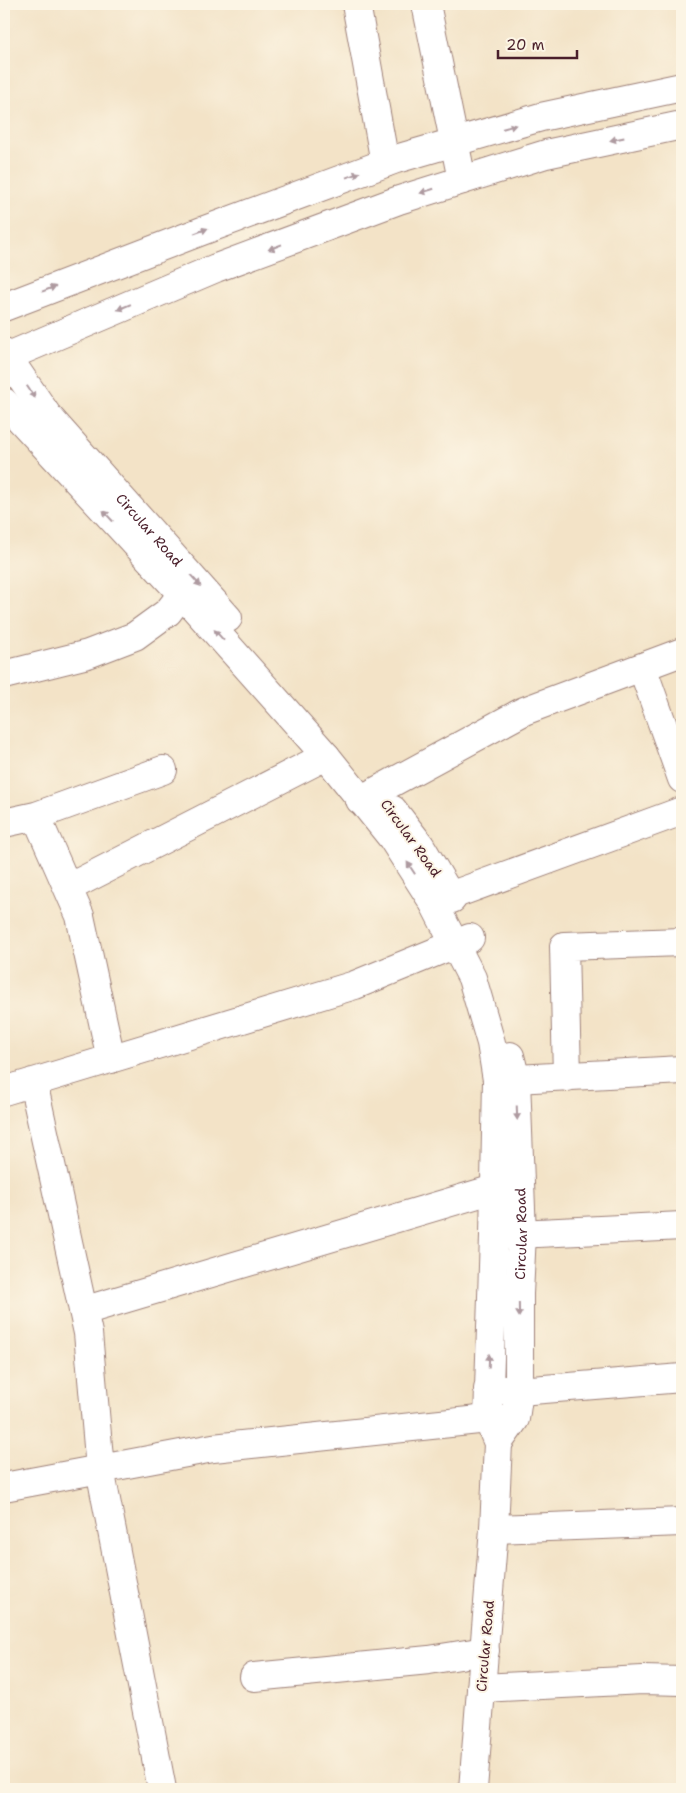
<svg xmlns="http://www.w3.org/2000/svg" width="686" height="1793" font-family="'Shantell Sans',sans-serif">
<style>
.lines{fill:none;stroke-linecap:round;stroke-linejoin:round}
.street-casing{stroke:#9e8179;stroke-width:30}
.secondary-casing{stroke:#9e8179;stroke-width:30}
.street{stroke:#fff;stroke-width:28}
.secondary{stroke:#fff;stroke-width:28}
.oneway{fill:#ae9aa0}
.labels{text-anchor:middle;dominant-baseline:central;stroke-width:4;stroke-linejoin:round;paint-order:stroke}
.street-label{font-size:14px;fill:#4a1f2b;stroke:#fcf5e5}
</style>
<rect width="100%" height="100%" fill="#fcf5e5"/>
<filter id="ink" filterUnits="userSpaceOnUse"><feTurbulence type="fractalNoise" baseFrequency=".02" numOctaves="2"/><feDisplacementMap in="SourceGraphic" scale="10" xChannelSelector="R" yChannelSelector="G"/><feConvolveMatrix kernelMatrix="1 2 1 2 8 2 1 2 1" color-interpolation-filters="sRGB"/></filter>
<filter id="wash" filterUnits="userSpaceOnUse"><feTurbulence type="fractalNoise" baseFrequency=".0096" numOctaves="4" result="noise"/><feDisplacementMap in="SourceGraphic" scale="20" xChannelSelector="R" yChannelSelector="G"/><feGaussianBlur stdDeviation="1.12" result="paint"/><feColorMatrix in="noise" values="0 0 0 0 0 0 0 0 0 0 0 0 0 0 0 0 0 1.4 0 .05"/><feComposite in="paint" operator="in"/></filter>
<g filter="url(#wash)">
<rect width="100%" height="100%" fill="#f3e3c7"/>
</g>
<g filter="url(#ink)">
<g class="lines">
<g class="street-casing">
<path id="street" d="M356,4L385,163
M426,4L462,180
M642,667L682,779
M4,675L88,654L135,636L168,612L182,594
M360,800L524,711L682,652
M36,816L80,916L111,1059
M4,823L36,816L163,770
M68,888L326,756
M433,902L682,811
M567,1077L564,946L682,942
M497,1080L682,1070
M33,1082L88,1333L100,1469L162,1789
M4,1091L355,985L470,938
M499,1235L682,1226
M83,1311L518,1182
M488,1389L519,1391L682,1378
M4,1487L213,1448L488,1419H512
M494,1529L682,1522
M254,1677L429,1660L485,1651
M481,1688L643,1680L682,1681"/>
</g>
<g class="secondary-casing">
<g id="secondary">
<path d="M4,307L202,231L396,159L541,117L682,87"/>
<path id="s1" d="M4,352L47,415L228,618"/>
<path d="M4,358L216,268L399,200L546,154L682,125"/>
<path d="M4,402L182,594L326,756L392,838L433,902L472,978L491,1043L497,1080L494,1236L488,1419L498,1443L494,1529L473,1789"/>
<path d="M393,810L420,845L452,899"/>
<path id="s2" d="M498,1443L515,1419L519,1391V1294L522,1234L516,1080L510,1056"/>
</g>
</g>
<use href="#street" class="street"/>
<use href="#secondary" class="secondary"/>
</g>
<defs><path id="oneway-solid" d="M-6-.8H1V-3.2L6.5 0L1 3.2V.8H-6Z" transform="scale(1.25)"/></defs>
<g class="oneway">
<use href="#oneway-solid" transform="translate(509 127) rotate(-16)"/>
<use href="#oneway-solid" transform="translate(617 139) rotate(168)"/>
<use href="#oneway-solid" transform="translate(353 175) rotate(-20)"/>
<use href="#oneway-solid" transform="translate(427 191) rotate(163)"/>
<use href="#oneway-solid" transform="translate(201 231) rotate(-21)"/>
<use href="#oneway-solid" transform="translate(275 247) rotate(159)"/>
<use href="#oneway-solid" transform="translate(49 289) rotate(-21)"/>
<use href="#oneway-solid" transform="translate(124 307) rotate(157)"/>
<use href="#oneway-solid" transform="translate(31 392) rotate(56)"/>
<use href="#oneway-solid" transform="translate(108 516) rotate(-133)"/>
<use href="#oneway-solid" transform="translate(196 581) rotate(48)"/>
<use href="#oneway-solid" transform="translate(219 635) rotate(-132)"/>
<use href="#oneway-solid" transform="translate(411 868) rotate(-123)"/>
<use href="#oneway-solid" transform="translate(517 1113) rotate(88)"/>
<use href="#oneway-solid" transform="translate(519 1310) rotate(89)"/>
<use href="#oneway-solid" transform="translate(489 1361) rotate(-88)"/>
</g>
</g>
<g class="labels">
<g class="street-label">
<text stroke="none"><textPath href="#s1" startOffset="230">Circular Road</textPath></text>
<text transform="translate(411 838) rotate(54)">Circular Road</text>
<text stroke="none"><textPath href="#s2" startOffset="215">Circular Road</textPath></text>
<text transform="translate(485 1646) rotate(-85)">Circular Road</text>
</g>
</g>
<rect width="686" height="1793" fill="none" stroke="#fcf5e5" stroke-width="20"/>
<path d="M498 50v8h79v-8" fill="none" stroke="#4a1f2b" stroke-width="2.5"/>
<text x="506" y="50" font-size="15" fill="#4a1f2b" stroke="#fcf5e5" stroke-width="4" paint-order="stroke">20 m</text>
</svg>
